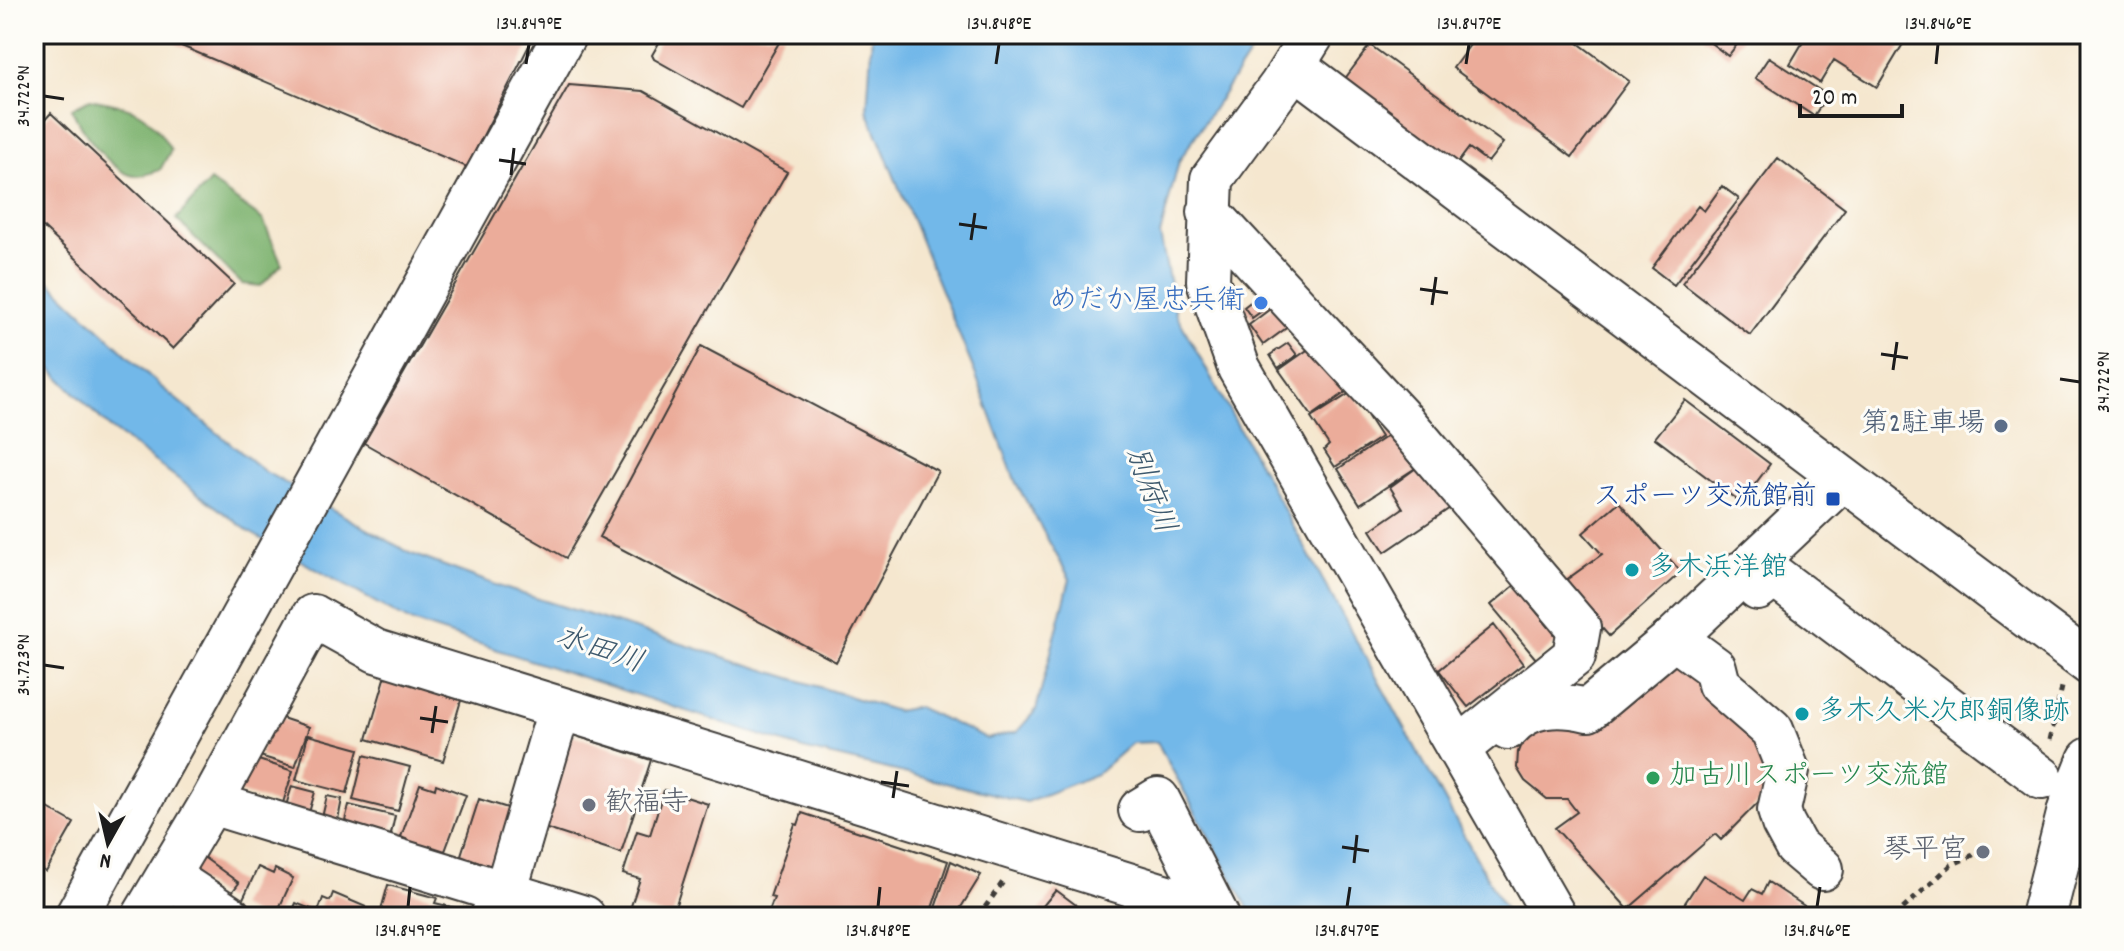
<svg xmlns="http://www.w3.org/2000/svg" width="2124" height="951" font-family="Dekko,'Klee One',sans-serif">
<style>
.forest{fill:#7eb370;stroke:#4d6846;stroke-width:2}
.water{fill:#72b8e9;stroke:#476a82;stroke-width:2}
.building{fill:#ebac9a}
.lines{fill:none;stroke-linecap:round;stroke-linejoin:round}
.minor-casing{stroke:#3d3a37;stroke-width:46}
.major-casing{stroke:#3d3a37;stroke-width:48}
.path{stroke:#3d3a37;stroke-width:5;stroke-dasharray:6 6;stroke-linecap:butt}
.minor{stroke:#fff;stroke-width:42}
.major{stroke:#fff;stroke-width:44}
.ticks{fill:none;stroke:#1c1c1c;stroke-width:3}
.shop-dot{fill:#3f7fe0;stroke:#fdfcf7;stroke-width:3}
.service-dot{fill:#5c6f8a;stroke:#fdfcf7;stroke-width:3}
.transit-dot{fill:#1a4fb4;stroke:#fdfcf7;stroke-width:3}
.culture-dot{fill:#0f9aa8;stroke:#fdfcf7;stroke-width:3}
.leisure-dot{fill:#2e9e5b;stroke:#fdfcf7;stroke-width:3}
.worship-dot{fill:#6b7280;stroke:#fdfcf7;stroke-width:3}
.labels{text-anchor:middle;dominant-baseline:central;stroke-width:6;stroke-linejoin:round;paint-order:stroke}
.shop-label{font-size:28px;fill:#366cbe;stroke:#fdfcf7;text-anchor:end}
.service-label{font-size:28px;fill:#4e5e75;stroke:#fdfcf7;text-anchor:end}
.transit-label{font-size:28px;fill:#164399;stroke:#fdfcf7;text-anchor:end}
.culture-label{font-size:28px;fill:#0d838f;stroke:#fdfcf7;text-anchor:start}
.leisure-label{font-size:28px;fill:#27864d;stroke:#fdfcf7;text-anchor:start}
.worship-label{font-size:28px;fill:#5b616d;stroke:#fdfcf7;text-anchor:start}
.water-label{font-size:30px;font-style:italic;fill:#3e5a6e;stroke:#fdfcf7}
.neatline{fill:none;stroke:#1c1c1c;stroke-width:3}
.ticks-label{font-size:20px;text-anchor:middle;fill:#1c1c1c}
</style>
<rect width="100%" height="100%" fill="#fdfcf7"/>
<filter id="ink" filterUnits="userSpaceOnUse"><feTurbulence type="fractalNoise" baseFrequency=".0125" numOctaves="2"/><feDisplacementMap in="SourceGraphic" scale="16" xChannelSelector="R" yChannelSelector="G"/><feConvolveMatrix kernelMatrix="1 2 1 2 8 2 1 2 1" color-interpolation-filters="sRGB"/></filter>
<filter id="wash" filterUnits="userSpaceOnUse"><feTurbulence type="fractalNoise" baseFrequency=".006" numOctaves="4" result="noise"/><feDisplacementMap in="SourceGraphic" scale="32" xChannelSelector="R" yChannelSelector="G"/><feGaussianBlur stdDeviation="1.8" result="paint"/><feColorMatrix in="noise" values="0 0 0 0 0 0 0 0 0 0 0 0 0 0 0 0 0 1.4 0 .05"/><feComposite in="paint" operator="in"/></filter>
<g filter="url(#wash)">
<rect width="100%" height="100%" fill="#f5e7cf"/>
<path class="forest" d="M90,99C136,108 146,109 171,150L160,170C153,172 142,177 135,176C113,174 77,127 72,108Z
M210,181L263,220L282,264L261,286L242,284L176,219Z"/>
<path class="water" d="M872,34H1248L1252,50L1179,161L1160,235L1176,314L1509,917H1253L1157,742L1132,743L1097,774L1026,802L803,749L409,621L251,533L111,429L34,352V267L160,386L264,471L412,554L510,590L896,711L918,707L987,739L1017,732L1036,710L1070,579L1016,483L975,373L867,110Z"/>
<g id="blocks">
<path class="building" d="M153,34H535L467,167Z
M664,34H784L741,108L654,59L652,55Z
M1478,34H1566L1629,81L1572,157L1453,68Z
M1705,34H1745L1728,56L1703,37Z
M1790,34H1909L1877,87L1834,60L1820,83L1790,64L1803,42Z
M1370,45L1503,143L1488,162L1469,148L1456,165L1344,80Z
M1769,57L1827,95L1814,116L1755,78Z
M569,85L643,91L787,172L566,558L364,443Z
M51,113L234,284L173,349L34,219V132Z
M1778,158L1845,209L1750,335L1682,283Z
M1722,186L1739,199L1674,285L1652,268L1698,206L1704,211Z
M1262,293L1270,305L1252,318L1244,307Z
M1274,306L1289,326L1263,345L1249,325Z
M1288,343L1297,355L1278,368L1270,355Z
M701,346L938,471L836,662L599,537Z
M1313,346L1346,392L1312,416L1279,370Z
M1352,392L1381,437L1335,467L1324,450L1329,445L1311,418Z
M1685,400L1770,464L1741,503L1655,438Z
M1394,431L1417,467L1360,504L1338,469Z
M1423,463L1453,506L1385,552L1371,530L1403,508L1390,487Z
M1619,502L1681,572L1609,636L1562,583L1602,554L1583,533Z
M1515,585L1559,640L1536,659L1491,605Z
M1494,625L1523,664L1468,707L1439,670Z
M1681,649L1786,774L1721,840L1715,834L1628,909L1555,828L1577,812L1567,799H1547L1525,781L1517,768L1518,752L1523,739Z
M386,675L462,697L443,761L367,739Z
M267,713L309,727L295,767L260,756Z
M564,732L651,760L621,853L535,825Z
M308,735L359,749L347,793L296,780Z
M364,755L410,767L398,811L353,800Z
M252,758L293,771L282,806L233,790Z
M420,784L435,789L436,784L466,795L445,851L430,846L428,852L405,843L406,839L401,837Z
M292,786L315,792L308,816L285,809Z
M664,790L708,804L672,917L631,906L640,879L623,874L637,831L650,835Z
M327,796L342,799L337,825L321,822Z
M479,799L514,810L495,868L461,855Z
M34,800L74,823L46,872L34,865Z
M349,805L395,816L389,843L342,832Z
M802,813L948,861L929,917H767L774,898L770,897L795,824L798,825Z
M202,856L239,883L226,900L190,873Z
M951,861L981,875L955,917H932Z
M258,867L273,874L275,869L293,878L275,917H260L239,907Z
M1703,875L1745,900L1752,889L1762,894L1768,882L1809,909L1804,917H1694L1681,909Z
M388,885L437,898L435,903L472,912L471,917H379Z
M1056,890L1092,917H1034Z
M333,893L366,907L362,917H290L296,903L318,912L323,898L330,901Z"/>
</g>
</g>
<g filter="url(#ink)">
<use href="#blocks" fill-opacity="0" stroke="#3d3a37" stroke-width="2"/>
<g class="lines">
<g class="minor-casing">
<path id="minor" d="M1313,34L1281,85L1212,179L1208,281L1239,368L1555,917
M1294,66L2090,664
M1209,212L1404,422L1579,628L1574,656L1459,748
M1740,573L1758,589L1774,576L2042,778
M1674,638L1715,668L1719,684L1772,730L1788,770L1779,810L1783,823L1796,847L1822,869
M1508,728C1529,704 1558,703 1588,710L1674,638L1828,493
M211,803L584,917
M1140,810L1158,799L1215,911
M168,876L230,917
M492,916L505,893L559,710
M76,917L565,34
M143,917L211,803L313,616L376,651L1215,911L1218,917"/>
</g>
<g class="major-casing">
<path id="major" d="M2043,917L2070,810L2090,760"/>
</g>
<path class="path" d="M2050,740L2062,687
M978,917L1003,882
M1894,917L1951,865L1980,852"/>
<use href="#minor" class="minor"/>
<use href="#major" class="major"/>
</g>
</g>
<path class="ticks" d="M526,64L529,44M996,64L999,44M1466,64L1469,44M1936,64L1938,44M44,96L64,99M499,160L526,164M511,175L514,148M959,224L987,228M971,240L975,213M1420,289L1448,293M1432,305L1436,277M1881,354L1908,358M1893,370L1897,342M2060,379L2080,382M44,665L64,668M420,718L448,722M432,733L436,706M881,782L909,786M893,798L897,771M1342,847L1369,851M1354,863L1357,835M408,907L410,887M878,907L880,887M1347,907L1350,887M1817,907L1820,887"/>
<circle class="shop-dot" cx="1261" cy="303" r="8"/>
<circle class="service-dot" cx="2001" cy="426" r="8"/>
<rect class="transit-dot" x="1825" y="491" width="16" height="16" rx="4"/>
<g class="culture-dot">
<circle cx="1632" cy="570" r="8"/>
<circle cx="1802" cy="714" r="8"/>
</g>
<circle class="leisure-dot" cx="1653" cy="778" r="8"/>
<g class="worship-dot">
<circle cx="589" cy="805" r="8"/>
<circle cx="1983" cy="852" r="8"/>
</g>
<g class="labels">
<g class="shop-label">
<text x="1245" y="303">めだか屋忠兵衛</text>
</g>
<g class="service-label">
<text x="1985" y="426">第2駐車場</text>
</g>
<g class="transit-label">
<text x="1817" y="499">スポーツ交流館前</text>
</g>
<g class="culture-label">
<text x="1648" y="570">多木浜洋館</text>
<text x="1818" y="714">多木久米次郎銅像跡</text>
</g>
<g class="leisure-label">
<text x="1669" y="778">加古川スポーツ交流館</text>
</g>
<g class="worship-label">
<text x="605" y="805">歓福寺</text>
<text x="1967" y="852" text-anchor="end">琴平宮</text>
</g>
<g class="water-label">
<text transform="translate(1148 491) rotate(69)">別府川</text>
<text transform="translate(599 652) rotate(19)">水田川</text>
</g>
</g>
<rect width="2124" height="951" fill="none" stroke="#fdfcf7" stroke-width="88"/>
<g transform="translate(108 843) rotate(188)" stroke="#fdfcf7" stroke-width="6" paint-order="stroke">
<path d="M0-6L14 30L0 20L-14 30Z" fill="#1c1c1c"/>
<text y="-12" font-size="22" font-weight="bold" text-anchor="middle" fill="#1c1c1c">N</text>
</g>
<path d="M1800 104v12h102v-12" fill="none" stroke="#1c1c1c" stroke-width="4"/>
<text x="1812" y="104" font-size="24" fill="#1c1c1c" stroke="#fdfcf7" stroke-width="6" paint-order="stroke">20 m</text>
<rect x="44" y="44" width="2036" height="863" class="neatline"/>
<g class="ticks-label">
<text x="529" y="29">134.849°E</text>
<text x="999" y="29">134.848°E</text>
<text x="1469" y="29">134.847°E</text>
<text x="1938" y="29">134.846°E</text>
<text transform="translate(22 96) rotate(-90)" y="7">34.722°N</text>
<text transform="translate(2102 382) rotate(-90)" y="7">34.722°N</text>
<text transform="translate(22 665) rotate(-90)" y="7">34.723°N</text>
<text x="408" y="936">134.849°E</text>
<text x="878" y="936">134.848°E</text>
<text x="1347" y="936">134.847°E</text>
<text x="1817" y="936">134.846°E</text>
</g>
</svg>
